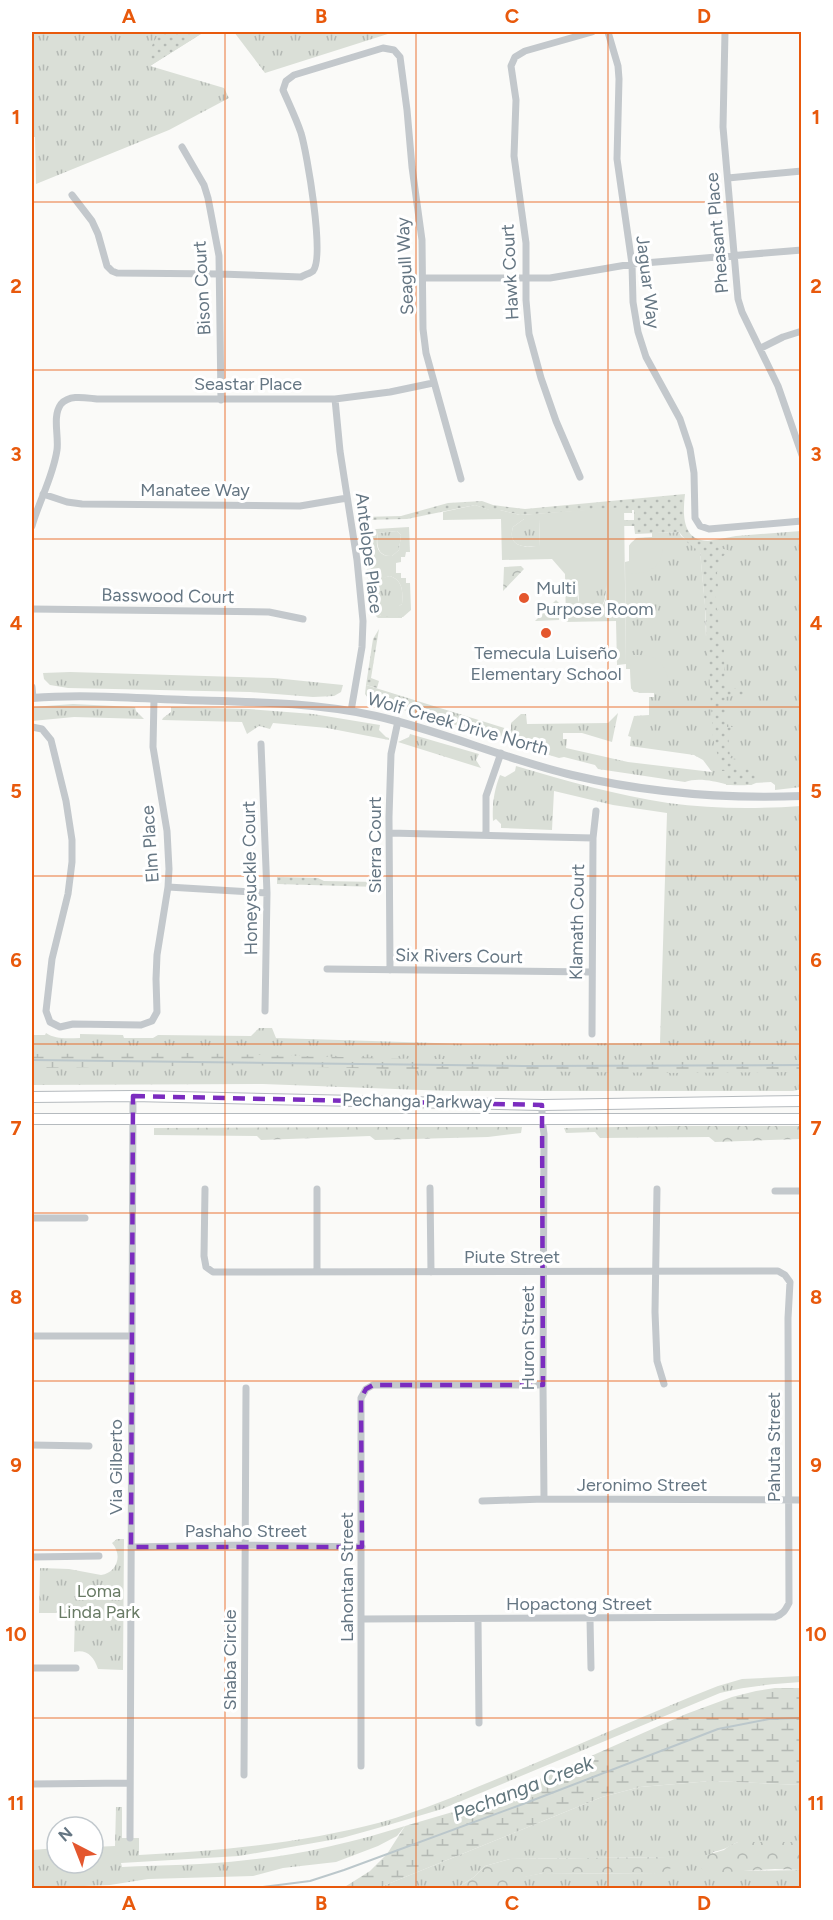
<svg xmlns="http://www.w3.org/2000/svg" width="833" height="1920" font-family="Figtree,sans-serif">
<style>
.grass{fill:url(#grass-tufts)}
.forest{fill:url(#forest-crowns)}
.wetland{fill:url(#wetland-marsh)}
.garden{fill:url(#garden-dots)}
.pitch{fill:#dadfd7;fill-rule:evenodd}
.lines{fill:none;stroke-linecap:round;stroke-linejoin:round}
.stream{stroke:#bbc7cb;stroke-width:2}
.primary-casing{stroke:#b5babe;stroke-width:12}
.minor{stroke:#c3c8cc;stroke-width:7}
.tertiary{stroke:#c3c8cc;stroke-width:8}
.primary{stroke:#fff;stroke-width:10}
.marked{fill:none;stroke:#7b2cbf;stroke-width:4.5;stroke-dasharray:12 8;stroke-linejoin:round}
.grid{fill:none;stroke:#e8590c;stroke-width:1.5;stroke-opacity:0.55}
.poi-dot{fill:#e4572e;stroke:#fff;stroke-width:2}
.labels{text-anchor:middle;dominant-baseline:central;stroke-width:6;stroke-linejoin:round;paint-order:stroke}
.street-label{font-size:18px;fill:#657683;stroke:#fff}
.poi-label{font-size:18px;fill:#657683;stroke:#fff;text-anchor:start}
.park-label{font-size:18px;fill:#687a64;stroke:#fff}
.water-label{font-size:20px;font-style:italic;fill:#60757c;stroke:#fff}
.neatline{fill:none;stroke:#e8590c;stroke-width:2}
.grid-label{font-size:20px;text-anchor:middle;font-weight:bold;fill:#e8590c}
</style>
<defs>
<pattern id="grass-tufts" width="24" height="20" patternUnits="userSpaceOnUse" patternTransform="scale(1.5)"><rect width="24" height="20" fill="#dadfd7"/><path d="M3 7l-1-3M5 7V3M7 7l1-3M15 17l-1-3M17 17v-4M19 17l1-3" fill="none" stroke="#b4b9b4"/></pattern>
<pattern id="forest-crowns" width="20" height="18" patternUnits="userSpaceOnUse" patternTransform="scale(1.5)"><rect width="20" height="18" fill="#dadfd7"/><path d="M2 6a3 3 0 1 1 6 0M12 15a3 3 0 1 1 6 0" fill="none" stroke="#b4b9b4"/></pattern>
<pattern id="wetland-marsh" width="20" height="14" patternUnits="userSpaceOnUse" patternTransform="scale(1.5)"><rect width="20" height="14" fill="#dadfd7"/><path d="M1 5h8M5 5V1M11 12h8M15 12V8" fill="none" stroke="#b4b9b4"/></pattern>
<pattern id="garden-dots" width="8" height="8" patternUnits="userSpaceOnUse" patternTransform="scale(1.5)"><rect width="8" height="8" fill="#dadfd7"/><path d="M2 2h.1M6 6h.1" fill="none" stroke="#b4b9b4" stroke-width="1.8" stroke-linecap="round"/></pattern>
</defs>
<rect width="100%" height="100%" fill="#fafaf8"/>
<path class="grass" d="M32,32H204L150,66L224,88L229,98L169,130L36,184L35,137H32Z
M234,32H394L265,73Z
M524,519H539L540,547C525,547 507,548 513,527Z
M397,531L401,535L399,550L392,556C377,557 376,544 378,533Z
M801,531V787L775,790V785L771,782L754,783L751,785C743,785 732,786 725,784C714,781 697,777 685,782L598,769L595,765L564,757L559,758L516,745C510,738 498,734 489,736L428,716L371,702L365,694L366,685L511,730V723L521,714H526L527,724L608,723L618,713L612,742L582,733H563V739H567L566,748L628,762L712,772L703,760L694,755L630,746L631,737L628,736L634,716L649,715V697H654V693L634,692L631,688L630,669H626L625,562L629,561V546L636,538L652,537V533L679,532L681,536L700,551L705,605L706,637L709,541L736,536Z
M390,576C403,580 403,592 402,604L399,606H379L377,603V583L382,578Z
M578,583H606C606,588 606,593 605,598C602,613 588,613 579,603Z
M70,672L274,678L343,685L341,692L334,696L313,697L250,692L68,688L50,685L44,679L43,673Z
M73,704L135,707L136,711L144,719L74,717L32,721V707Z
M171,707L249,709L313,714L380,725L379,730L386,737L389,738V740L327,728L273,723L270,729L259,726L247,734L242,722L162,720L163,718L171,712Z
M410,734L479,754L476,760L481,768L398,742L409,737Z
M516,766C566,781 617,795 668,803C712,809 758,809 801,806L802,1089L793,1091H448L263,1084L32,1085V1035H45L46,1033C56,1040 69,1038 80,1038V1034L123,1035L124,1038H153L158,1035L251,1036L259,1028H272L276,1038L468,1044L660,1043L667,813L613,805L554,791L552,830L501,828V824L496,819L493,821C492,805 494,790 500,775L505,777L515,771Z
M117,1539H124L123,1670L98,1669C94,1657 87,1649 74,1652L75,1613H39L40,1568L69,1569L101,1575C117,1573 123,1555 112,1543Z
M801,1676V1682C773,1684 747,1686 720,1693L442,1809L385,1826L342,1838L239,1856L121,1863L122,1867C163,1865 205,1865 247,1860C300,1855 354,1842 405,1826L397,1836L378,1846L336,1862L283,1868L253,1876L148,1879L110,1885L32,1888V1850L57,1848V1863H93V1847L115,1846L116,1807H122V1838H139V1855C222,1851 302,1843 382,1822C420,1811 456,1796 492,1781C568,1750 642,1716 718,1686L742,1679Z
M711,1781L801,1785V1842H738C727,1847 725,1850 712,1852L740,1871L801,1870V1888H481L486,1884L543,1873L654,1874L668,1857L510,1859L485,1866L474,1877L457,1888H378L602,1797L640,1787Z"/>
<path class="forest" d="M521,566L524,569L503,591L504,567Z
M556,600L559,603V620L535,621Z
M674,1126H801V1139L715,1142L709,1137L600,1138L595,1132L566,1133L564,1128Z
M387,1127H522L521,1133L488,1137L375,1140L370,1136L261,1140L257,1136L154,1135V1128Z
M738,1842H801V1870L775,1869L710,1873L702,1869L699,1863L703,1856L724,1850L729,1846Z
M668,1857L676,1860V1865L666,1871L654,1874L543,1873L525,1877L519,1884L508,1888H457L474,1877L485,1866L510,1859Z"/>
<path class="wetland" d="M187,1053L422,1059L801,1060L802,1072L661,1073L424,1070L247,1065L32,1068V1054Z
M775,1688H801V1785L711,1781L640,1787L602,1797L378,1888H343L370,1871L387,1854L405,1826L456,1811L539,1779L686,1714L732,1697L756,1691Z"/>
<path class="garden" d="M161,32H204L150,66C147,53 153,41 161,32Z
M685,494C682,518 683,546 716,540L720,548L731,551L720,558L718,565L720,566L721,570L717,572L718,588L722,593L715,594L717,610L723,609L724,611L720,612L718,615L720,642L724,647L725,688H742L747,695H739L738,689H734V696L725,697L727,727H734L735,732L728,734L730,758L736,759L732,760L733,764H736L737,769H749L754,771L756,783L751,785H726L725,771H722L713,738L705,605L700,552L688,543L679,532L635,534L634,526H624V520H634V510H632V513H624V508L520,515L500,510H489L475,505L407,519L363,520L362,517L401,516L448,503L482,501L493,505L525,509Z
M376,529L367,537L375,612L381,616H402V618H378L372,612L362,530Z
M379,629L371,678L379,681L377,688L366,685L373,639Z
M277,877L318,878L324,881L378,882V887L277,884Z"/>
<path class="pitch" d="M475,505L490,510H500L520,515L624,507L626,664L617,665L616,621L566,622L565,574L552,559L502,560L501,519L443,520V512ZM524,519H539L540,547C525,547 507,548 513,527ZM578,583H606C606,589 607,597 604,603C597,615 580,612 578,599C577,594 578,588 578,583Z
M409,527L410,552H406L405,557H401V562L396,563V573H401V578H406V583H410L411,610L403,617L381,616L375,612L367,536L376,529ZM397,531L401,535L399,550L392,556C377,557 375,545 378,533ZM390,576C403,580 403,592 402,604L399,606H379C373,593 375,579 390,576Z
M663,537C664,563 657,573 629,574V546C634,536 649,538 663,537Z
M630,655C660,654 667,663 670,692L639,693L638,692H634L631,688Z"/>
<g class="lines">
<path class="stream" d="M32,1060L523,1066L802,1065
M255,1888L310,1881L344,1870L523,1804L718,1729L769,1719L802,1718"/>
<g class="primary-casing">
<path id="primary" d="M32,1097L133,1096L542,1105L802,1101
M32,1119H802"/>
</g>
<path class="minor" d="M608,32L618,66L619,79L617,159L632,264L633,302L638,332L646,357L680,419L690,449L694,473L695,518L700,526L709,529L802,521
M725,32L723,127L738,299L742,312L778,386L802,455
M182,147L204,185L208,198L219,256L221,400
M728,178L802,171
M72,195L92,221L98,234L107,266L112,271L117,273L220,274L301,277C304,275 311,273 313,271C325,257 307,153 301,133C296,118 289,104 283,90L286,81L294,75L383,48L394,50L400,57L407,110L412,167L422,240L423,329L426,353L461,479
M423,278H550L632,264L802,250
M761,348L783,337L802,331
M335,399L340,451L357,560L363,621L362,647L351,711
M580,477L556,421L541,378L529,334L526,300V243L514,156L516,100L511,66L515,57L525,51L592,32
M43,494L67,502L82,504L300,506L347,498
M32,526C39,501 53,477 57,450C59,436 52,416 61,404C70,394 86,398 97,399H335L390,392L433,383
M32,609L269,612L303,619
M32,687L33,698
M32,727L42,729L51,740L66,801L72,840V862L68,894L52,959L46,1011L50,1022L60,1027L73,1024L141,1025L152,1021L157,1012L156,979L157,955L168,887L169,869L167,831L153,747L154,699
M261,744L267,893L265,1011
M390,833L593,838
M486,835V796L501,753
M168,887L267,893
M327,969L591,972
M390,970L389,817L391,754L398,721
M592,1034L593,838L596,811
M542,1105V1119L544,1134L543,1385L544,1499
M430,1188L431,1272
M205,1189L204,1256L206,1267L213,1272L778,1271L785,1275L790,1282L788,1318L789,1603C785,1611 783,1614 775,1617L362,1619
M657,1189L655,1312L657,1361L664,1384
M775,1191H802
M32,1218H85
M317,1271V1189
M32,1336H132
M32,1445L89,1446
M482,1501L544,1499L802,1500
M131,1547L246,1545L362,1547
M32,1557L99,1556
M478,1619L479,1723
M590,1619L591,1668
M32,1668H76
M361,1766V1398L366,1389L373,1385H543
M244,1775L246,1388
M32,1784L130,1783
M130,1838L133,1096"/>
<path class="tertiary" d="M32,698C83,694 135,698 186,700C249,702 313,702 376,716C442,731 505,759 572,775C648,793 724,799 802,796"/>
<use href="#primary" class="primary"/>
</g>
<path class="marked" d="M133,1096L542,1105L543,1385H373L366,1389L361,1398L362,1547H131Z"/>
<path class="grid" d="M225,32V1888M416,32V1888M608,32V1888M32,202H802M32,370H802M32,539H802M32,707H802M32,876H802M32,1044H802M32,1213H802M32,1381H802M32,1550H802M32,1718H802"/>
<g class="poi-dot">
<circle cx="524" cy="598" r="6"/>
<circle cx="546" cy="633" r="6"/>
</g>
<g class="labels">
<g class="street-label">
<text transform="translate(717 233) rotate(-95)">Pheasant Place</text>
<text transform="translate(405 266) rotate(-93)">Seagull Way</text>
<text transform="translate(510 272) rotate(-93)">Hawk Court</text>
<text transform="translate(648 282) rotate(83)">Jaguar Way</text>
<text transform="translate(202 288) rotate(-93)">Bison Court</text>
<text x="248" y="384">Seastar Place</text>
<text x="195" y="490">Manatee Way</text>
<text transform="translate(369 553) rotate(83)">Antelope Place</text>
<text transform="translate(168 596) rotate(1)">Basswood Court</text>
<text transform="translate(458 724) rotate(16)">Wolf Creek Drive North</text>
<text transform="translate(150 844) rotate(-94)">Elm Place</text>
<text transform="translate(375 845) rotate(-90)">Sierra Court</text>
<text transform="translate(250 878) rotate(-91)">Honeysuckle Court</text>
<text transform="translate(577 922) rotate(-89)">Klamath Court</text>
<text transform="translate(459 956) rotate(1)">Six Rivers Court</text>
<text transform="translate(417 1101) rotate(1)">Pechanga Parkway</text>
<text x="512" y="1257">Piute Street</text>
<text transform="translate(528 1338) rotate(-90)">Huron Street</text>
<text transform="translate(774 1447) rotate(-90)">Pahuta Street</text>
<text transform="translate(116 1467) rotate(-90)">Via Gilberto</text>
<text x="642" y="1485">Jeronimo Street</text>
<text x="246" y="1531">Pashaho Street</text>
<text transform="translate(347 1577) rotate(-90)">Lahontan Street</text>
<text x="579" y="1604">Hopactong Street</text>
<text transform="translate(230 1660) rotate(-90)">Shaba Circle</text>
</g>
<g class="poi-label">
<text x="536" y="588">Multi<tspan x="536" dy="21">Purpose Room</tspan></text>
<text x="546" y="653" text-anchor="middle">Temecula Luiseño<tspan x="546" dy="21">Elementary School</tspan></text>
</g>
<g class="park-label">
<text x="99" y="1591">Loma<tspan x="99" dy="21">Linda Park</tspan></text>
</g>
<g class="water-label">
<text transform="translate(523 1788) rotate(-21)">Pechanga Creek</text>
</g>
</g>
<rect width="833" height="1920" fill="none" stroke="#ffffff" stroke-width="66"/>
<g transform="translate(75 1845) rotate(318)"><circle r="28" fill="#ffffff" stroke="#c1c8cd" stroke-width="1.5"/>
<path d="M0-4.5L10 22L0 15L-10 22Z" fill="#e4572e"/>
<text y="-9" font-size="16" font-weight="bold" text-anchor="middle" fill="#657683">N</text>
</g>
<rect x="33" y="33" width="767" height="1854" class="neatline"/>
<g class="grid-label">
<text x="129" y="23">A</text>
<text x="321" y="23">B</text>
<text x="512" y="23">C</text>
<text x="704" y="23">D</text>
<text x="16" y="124">1</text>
<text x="816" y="124">1</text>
<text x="16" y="293">2</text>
<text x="816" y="293">2</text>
<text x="16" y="461">3</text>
<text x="816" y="461">3</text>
<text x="16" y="630">4</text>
<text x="816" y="630">4</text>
<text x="16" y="798">5</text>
<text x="816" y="798">5</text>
<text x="16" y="967">6</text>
<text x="816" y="967">6</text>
<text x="16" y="1135">7</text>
<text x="816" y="1135">7</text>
<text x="16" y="1304">8</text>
<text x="816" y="1304">8</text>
<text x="16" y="1472">9</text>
<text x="816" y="1472">9</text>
<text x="16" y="1641">10</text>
<text x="816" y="1641">10</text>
<text x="16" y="1810">11</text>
<text x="816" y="1810">11</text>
<text x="129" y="1910">A</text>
<text x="321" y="1910">B</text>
<text x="512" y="1910">C</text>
<text x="704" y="1910">D</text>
</g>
</svg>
